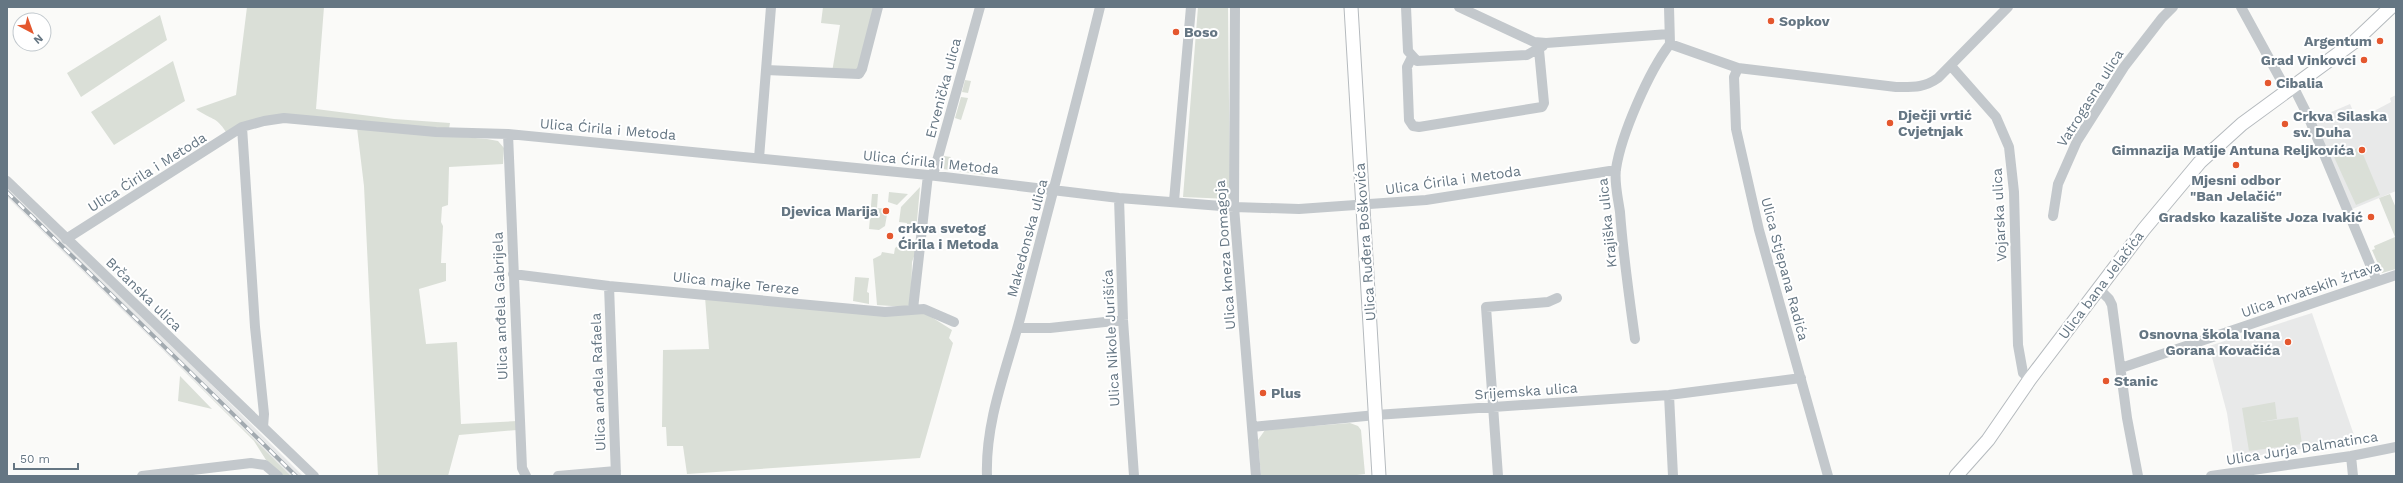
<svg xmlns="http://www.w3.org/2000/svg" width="2403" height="483" font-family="'Work Sans',sans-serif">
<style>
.built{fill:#e8e9e9}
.green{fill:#dadfd7}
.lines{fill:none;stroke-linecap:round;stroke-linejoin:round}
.major-casing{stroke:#b5babe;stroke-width:15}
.minor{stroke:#c3c8cc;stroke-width:10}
.major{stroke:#fff;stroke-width:13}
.rail-casing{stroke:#a2aab0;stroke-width:4}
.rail{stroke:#fff;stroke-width:2.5;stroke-dasharray:8;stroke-linecap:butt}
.poi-dot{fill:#e4572e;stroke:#fff;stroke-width:1.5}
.labels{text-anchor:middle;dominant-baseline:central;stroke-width:4;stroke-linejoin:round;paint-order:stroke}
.poi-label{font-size:14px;font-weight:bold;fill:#657683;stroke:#fff;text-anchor:start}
.street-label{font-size:14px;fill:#657683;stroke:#fff}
</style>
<rect width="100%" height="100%" fill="#fafaf8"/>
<path class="built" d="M2396,95V191L2350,210L2315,119L2350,104L2357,120L2391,102L2390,98Z
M7,185L185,358L303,476H291L7,197Z
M2312,313L2356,441L2234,459L2227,413L2209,346Z"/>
<path class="green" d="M247,7H324L316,109L394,119L450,123L449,129L310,116L226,132C216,116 211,120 196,109L236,95Z
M823,7H875L857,71L832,72L840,25L821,23Z
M1198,7H1228L1230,199L1183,197Z
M160,15L167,40L81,97L67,73Z
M173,61L185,101L114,145L91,112Z
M965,80L971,81L968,93L962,92Z
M961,97L968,98L961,120L955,118Z
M357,128L487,139L498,141L504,148L503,164L449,167L448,205L442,207L441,222L443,226L441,263H446V281L419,289L426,344L457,342L461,424L517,421V430L459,435L448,476H378L364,186Z
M2360,147L2380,195L2356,205L2334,157Z
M944,156L951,157L950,161L986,169L985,175L943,169Z
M920,187L916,232L906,229L907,223L899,222L901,207Z
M889,192L908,194L897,205L888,202Z
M872,194H878L877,208L888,209L885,226L879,230L869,229Z
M2390,194L2396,208V269L2382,273L2372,250L2375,249L2374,246L2395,237L2379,198Z
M899,245L917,248L912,262L911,304L906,307L877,305L873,259L881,255L882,252L894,254L895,248Z
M855,277L869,278L867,292L869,293V304L853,301Z
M705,297L925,313L952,330L949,338L953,343L920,458L687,474L683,446H667L666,427H662L663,350L709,349Z
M164,351L291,476H283L266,460L254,441Z
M180,376L212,409L178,401Z
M2275,402L2277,419L2260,422L2298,417L2302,444L2249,451L2242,408Z
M1350,423L1358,426L1361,430L1365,474L1349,476H1261L1258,440L1265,430Z"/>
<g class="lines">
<g class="major-casing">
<path id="major" d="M1351,7L1379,476
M1956,476L1988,440L2030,379L2144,229L2200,162L2242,124L2354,42L2391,7"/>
</g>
<path class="minor" d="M1235,7L1234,207L1256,476
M1406,7L1408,51L1417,61L1527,55L1543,46
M1459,7L1534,42L1546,43L1669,34
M1669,7L1670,44L1738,68L1896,87C1913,87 1924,88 1938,78L2008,7
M2241,7L2287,91
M1412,57L1407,67L1409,120L1413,126L1419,127L1542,107L1544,103L1539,50
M1951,66L1996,117L2009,147L2014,192L2018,345L2023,373L2030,379
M1738,68L1734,77L1736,129L1759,230L1828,476
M766,70L859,74L862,69L878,7
M2293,86L2308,116L2377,281
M242,127L255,327L264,414L263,427
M508,134L522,468L526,476
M759,158L771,7
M933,175L980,7
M7,181L314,476
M1119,198L1123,320L1134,476
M1174,201L1191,7
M2053,216L2058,184L2077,141L2124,67L2162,18L2173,7
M66,239L242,127L264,121L284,118L436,132L508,134L928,175L1119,198L1234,207L1299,209L1426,200L1616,170
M513,274L609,286L885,312L924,309L954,322
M609,286L616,476
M2099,289L2109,299L2112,305L2127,418L2138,476
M913,309L928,175
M1018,328H1050L1123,320
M1635,339C1629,296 1623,254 1620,212C1618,198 1614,182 1616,169C1621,135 1649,71 1670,44
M2121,368L2396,275
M1669,395L1673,476
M1252,427L1376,415L1669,395L1801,378
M2351,456L2353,476
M142,476L251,463L265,465L278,476
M558,476L616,471
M987,476C985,419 1008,366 1022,311C1048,210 1075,109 1100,7
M1498,476L1486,307L1548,302L1557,298
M2211,476L2351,456L2396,447"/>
<use href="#major" class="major"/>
<g class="rail-casing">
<path id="rail" d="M7,192L296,476"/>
</g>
<use href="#rail" class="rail"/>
</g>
<g class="poi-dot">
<circle cx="1771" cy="21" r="4"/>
<circle cx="1176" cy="32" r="4"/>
<circle cx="2380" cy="41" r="4"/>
<circle cx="2364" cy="60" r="4"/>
<circle cx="2268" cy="83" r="4"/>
<circle cx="1890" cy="123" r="4"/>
<circle cx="2285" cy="124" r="4"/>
<circle cx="2362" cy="150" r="4"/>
<circle cx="2236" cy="165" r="4"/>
<circle cx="886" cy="211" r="4"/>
<circle cx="2371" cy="217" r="4"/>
<circle cx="890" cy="236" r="4"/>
<circle cx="2288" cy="342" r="4"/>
<circle cx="2106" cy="381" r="4"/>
<circle cx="1263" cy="393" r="4"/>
</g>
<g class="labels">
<g class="poi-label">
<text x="1779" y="21">Sopkov</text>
<text x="1184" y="32">Boso</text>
<text x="2372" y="41" text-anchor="end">Argentum</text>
<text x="2356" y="60" text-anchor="end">Grad Vinkovci</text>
<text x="2276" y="83">Cibalia</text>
<text x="1898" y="115">Dječji vrtić<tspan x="1898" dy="16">Cvjetnjak</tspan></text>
<text x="2293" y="116">Crkva Silaska<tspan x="2293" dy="16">sv. Duha</tspan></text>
<text x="2354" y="150" text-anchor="end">Gimnazija Matije Antuna Reljkovića</text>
<text x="2236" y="180" text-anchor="middle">Mjesni odbor<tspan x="2236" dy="16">"Ban Jelačić"</tspan></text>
<text x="878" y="211" text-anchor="end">Djevica Marija</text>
<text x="2363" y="217" text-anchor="end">Gradsko kazalište Joza Ivakić</text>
<text x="898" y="228">crkva svetog<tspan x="898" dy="16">Ćirila i Metoda</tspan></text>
<text x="2280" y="334" text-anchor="end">Osnovna škola Ivana<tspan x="2280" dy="16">Gorana Kovačića</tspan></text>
<text x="2114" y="381">Stanic</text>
<text x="1271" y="393">Plus</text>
</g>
<g class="street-label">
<text transform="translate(943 88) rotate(-75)">Ervenička ulica</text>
<text transform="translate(2090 98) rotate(-58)">Vatrogasna ulica</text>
<text transform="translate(608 129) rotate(5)">Ulica Ćirila i Metoda</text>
<text transform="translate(931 162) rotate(6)">Ulica Ćirila i Metoda</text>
<text transform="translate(147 172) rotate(-32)">Ulica Ćirila i Metoda</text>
<text transform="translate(1453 180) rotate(-8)">Ulica Ćirila i Metoda</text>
<text transform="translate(1999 215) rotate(-93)">Vojarska ulica</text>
<text transform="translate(1607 223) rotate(-96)">Krajiška ulica</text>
<text transform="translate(1027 238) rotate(-75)">Makedonska ulica</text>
<text transform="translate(1365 242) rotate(-94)">Ulica Ruđera Boškovića</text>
<text transform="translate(1225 255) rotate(-94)">Ulica kneza Domagoja</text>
<text transform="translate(1785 269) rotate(75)">Ulica Stjepana Radića</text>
<text transform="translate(736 283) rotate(6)">Ulica majke Tereze</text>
<text transform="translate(2101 285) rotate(-53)">Ulica bana Jelačića</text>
<text transform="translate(2311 289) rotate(-19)">Ulica hrvatskih žrtava</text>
<text transform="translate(144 294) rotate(44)">Brčanska ulica</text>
<text transform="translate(500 306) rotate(-92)">Ulica anđela Gabrijela</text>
<text transform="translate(1111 338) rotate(-93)">Ulica Nikole Jurišića</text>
<text transform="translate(598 382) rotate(-92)">Ulica anđela Rafaela</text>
<text transform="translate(1526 391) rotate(-4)">Srijemska ulica</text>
<text transform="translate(2302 448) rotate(-9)">Ulica Jurja Dalmatinca</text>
</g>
</g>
<rect width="2403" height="483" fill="none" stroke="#657683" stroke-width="16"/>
<g transform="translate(32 32) rotate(139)"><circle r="19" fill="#ffffff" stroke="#c1c8cd"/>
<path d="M0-3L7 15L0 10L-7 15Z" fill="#e4572e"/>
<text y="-6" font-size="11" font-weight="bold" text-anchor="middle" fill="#657683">N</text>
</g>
<path d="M14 463v6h64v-6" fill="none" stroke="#657683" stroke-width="2"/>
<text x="20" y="463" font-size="12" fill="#657683" stroke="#ffffff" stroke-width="3" paint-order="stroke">50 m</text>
</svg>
